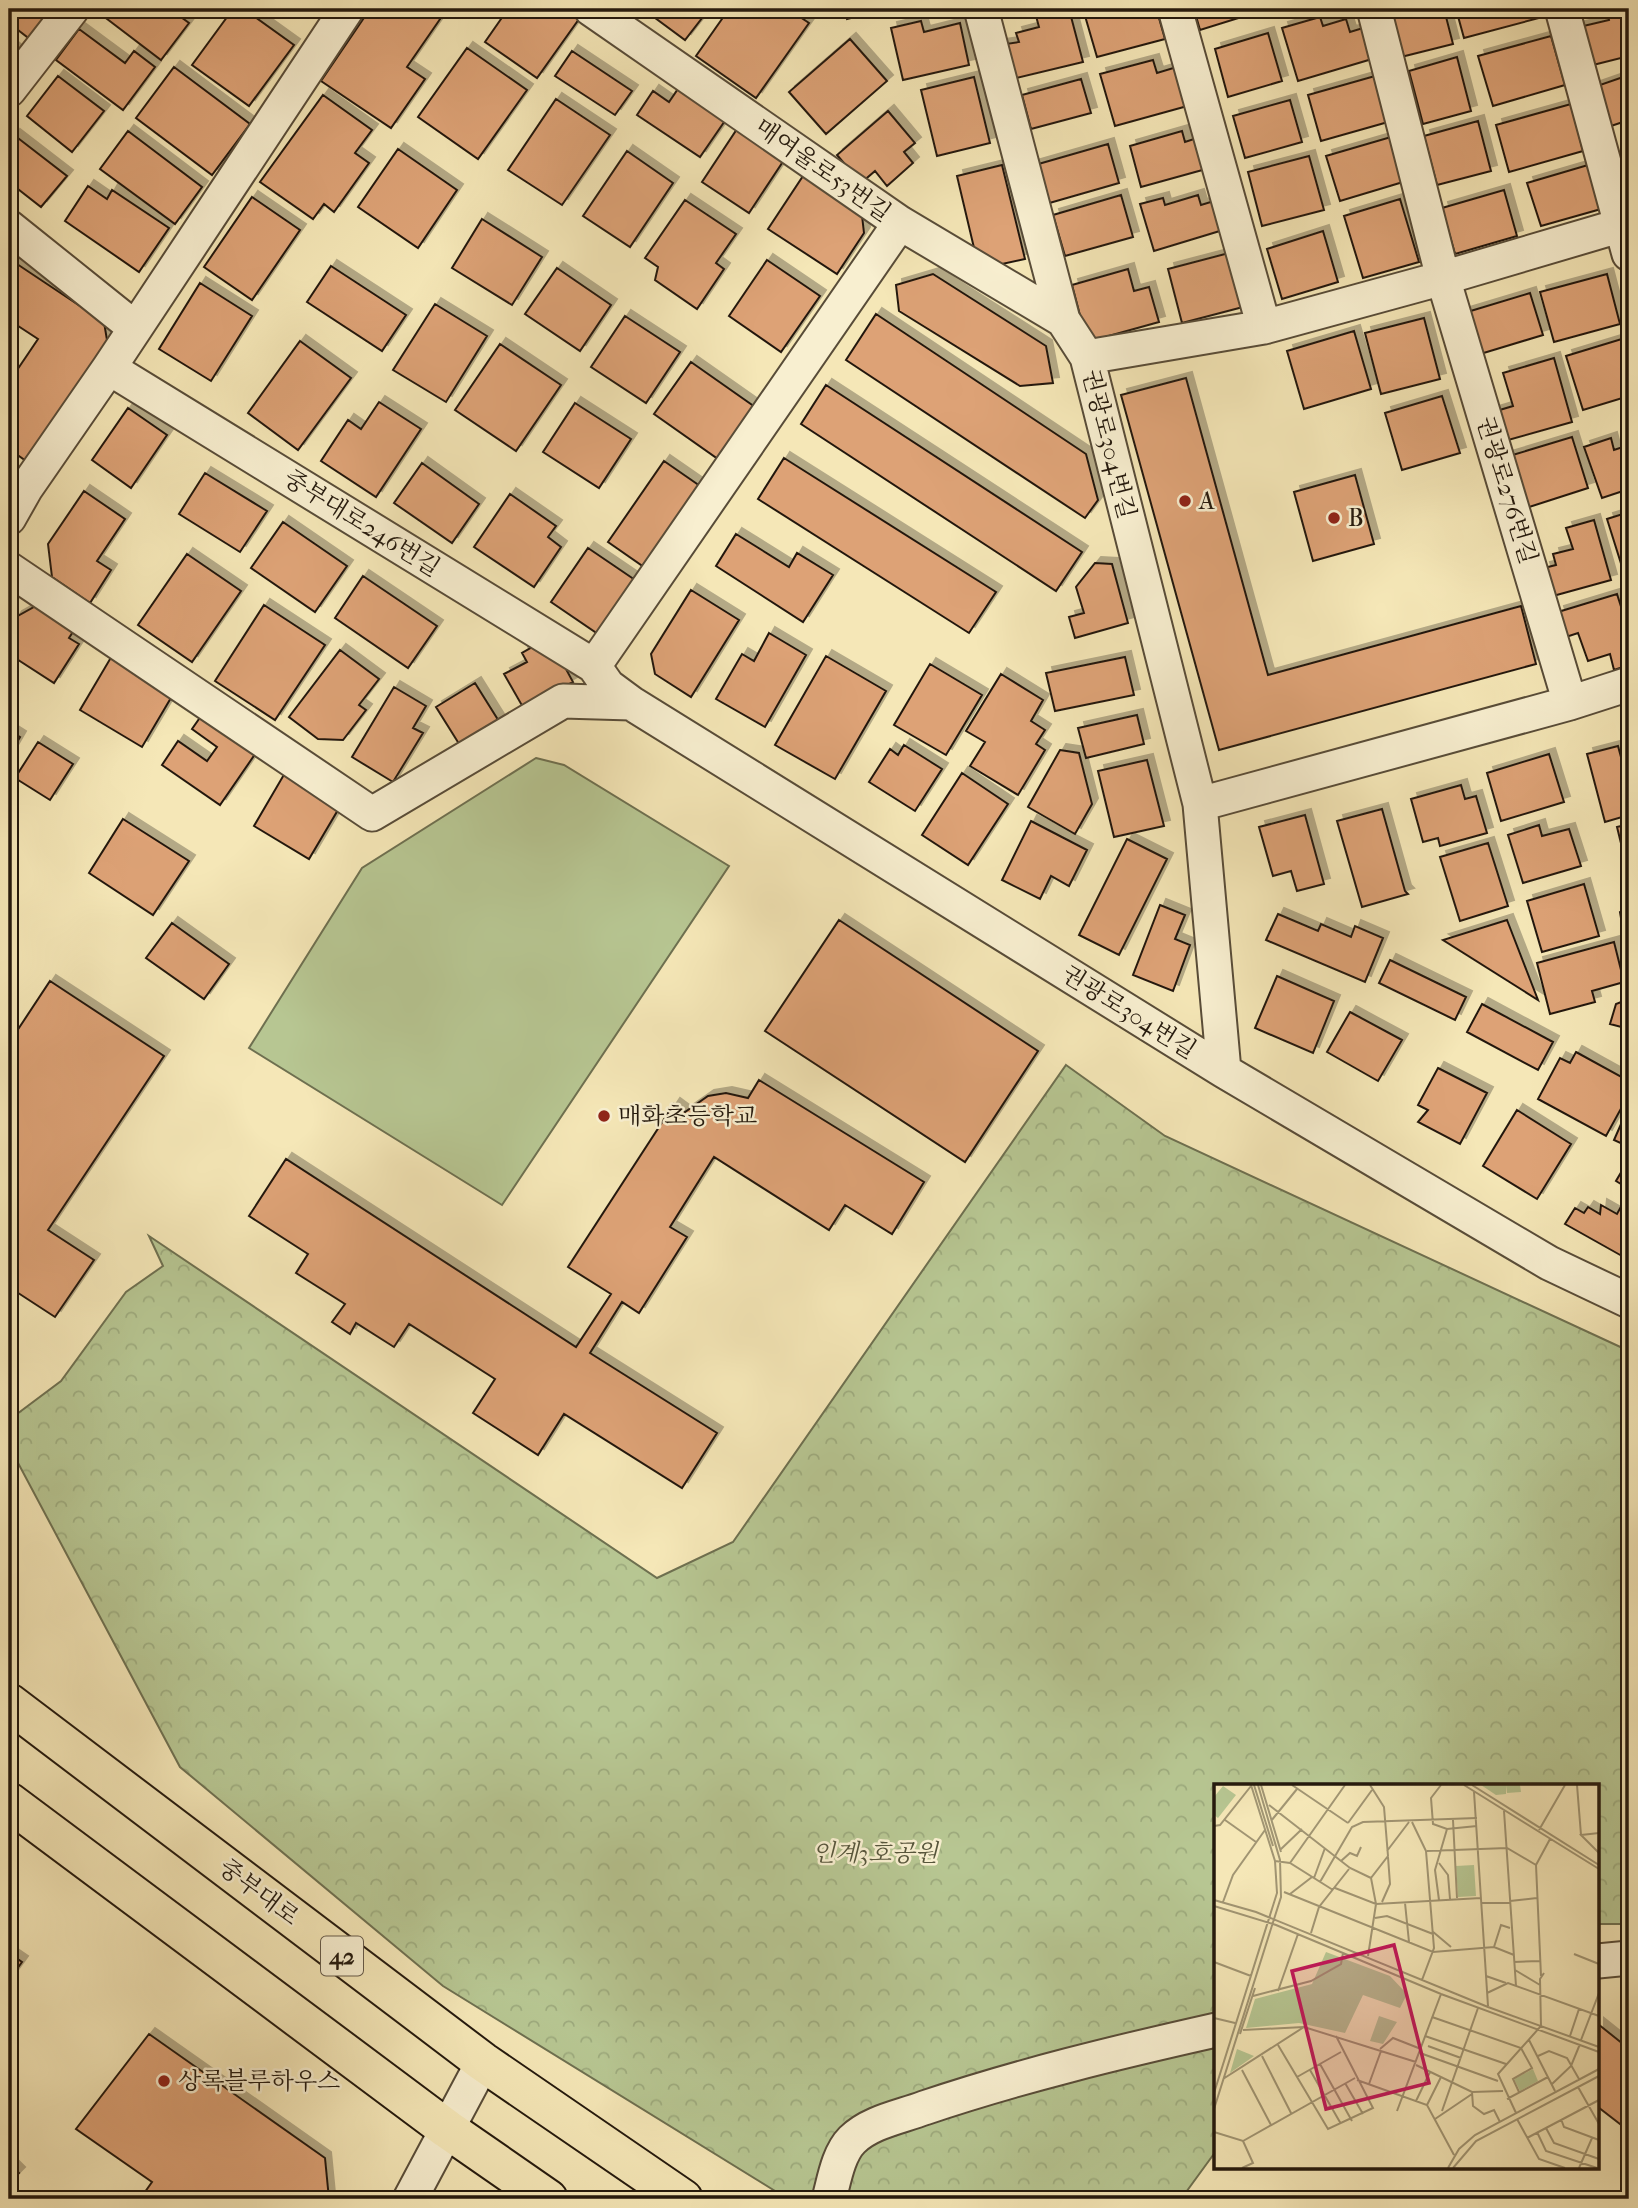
<svg xmlns="http://www.w3.org/2000/svg" width="1638" height="2208" font-family="'IM FELL French Canon','Noto Serif KR',serif">
<style>
.grass{fill:#b7c692;stroke:#6e7050;stroke-width:2}
.park{fill:url(#park-crowns);stroke:#6e7050;stroke-width:2}
.building{fill:#dda276;stroke:#24190d;stroke-width:2;filter:url(#shadow)}
.lines{fill:none;stroke-linecap:round;stroke-linejoin:round}
.minor-casing{stroke:#584c38;stroke-width:37}
.primary-casing{stroke:#24190d;stroke-width:42}
.minor{stroke:#f8efd0;stroke-width:33}
.primary{stroke:#f5e7b7;stroke-width:38}
.poi-dot{fill:#8f2418;stroke:#f8efd0;stroke-width:2.5}
.labels{text-anchor:middle;dominant-baseline:central;stroke-width:5;stroke-linejoin:round;paint-order:stroke}
.shield{fill:#f8efd0;stroke:#645948;stroke-width:2}
.shield-label{font-size:23px;font-weight:bold;fill:#24190d}
.street-label{font-size:24px;fill:#24190d;stroke:#f8efd0}
.poi-label{font-size:24px;fill:#24190d;stroke:#f8efd0;text-anchor:start}
.park-label{font-size:24px;font-style:italic;fill:#57563c;stroke:#f8efd0}
.inset-road{fill:none;stroke:#a19573;stroke-width:2}
.view{fill:#c2185b;fill-opacity:0.15;stroke:#c2185b;stroke-width:3.5}
.inset-edge{fill:none;stroke:#24190d;stroke-width:3.5}
</style>
<defs>
<pattern id="park-crowns" width="20" height="18" patternUnits="userSpaceOnUse" patternTransform="scale(1.75)"><rect width="20" height="18" fill="#b7c692"/><path d="M2 6a3 3 0 1 1 6 0M12 15a3 3 0 1 1 6 0" fill="none" stroke="#9daa7d"/></pattern>
<filter id="shadow"><feDropShadow dx="6" dy="-6" stdDeviation="0" flood-color="#0004"/></filter>
</defs>
<rect width="100%" height="100%" fill="#f5e7b7"/>
<filter id="stains"><feTurbulence type="fractalNoise" baseFrequency=".00286" numOctaves="4"/><feColorMatrix values="0 0 0 0 .2 0 0 0 0 .09 0 0 0 0 .02 0 0 0 .5 -.17"/></filter>
<radialGradient id="worn" r=".72"><stop offset=".6" stop-color="#630" stop-opacity="0"/><stop offset="1" stop-color="#630" stop-opacity=".3"/></radialGradient>
<path class="grass" d="M536,758L564,765L729,866L502,1205L249,1048L362,868Z"/>
<path class="park" d="M1066,1065L1165,1136L1629,1351V1924H1598V1786H1216V2151L1181,2199H788L443,1986L180,1767L9,1446V1420L61,1381L126,1292L163,1266L149,1236L657,1578L733,1542Z"/>
<path class="building" d="M9,9H56L31,40L9,23Z
M94,9H170L189,23L161,60Z
M233,9H244L294,45L249,106L192,65Z
M370,9H447L407,67L425,79L391,128L321,81Z
M474,9H488L484,15Z
M508,9H564L579,19L537,78L485,42Z
M643,9H709L685,40Z
M729,9H788L809,23L756,98L696,56Z
M844,9H886L847,19Z
M1065,9H1069L1083,62L1008,80L999,45L1019,42L1016,33L1039,27L1036,16Z
M1083,9H1147L1148,14L1157,11L1165,39L1097,57Z
M1194,9H1261V11L1200,30Z
M1389,9H1444L1453,44L1401,57Z
M1456,9H1548L1550,15L1464,38Z
M1607,9H1629V56L1585,67L1575,28L1609,20Z
M1320,17L1323,26L1346,19L1350,32L1363,28L1372,59L1298,81L1282,28Z
M921,21L924,32L960,23L969,65L903,80L891,28Z
M79,29L125,63L134,51L155,67L123,110L56,60Z
M1268,33L1282,81L1228,97L1215,49Z
M1551,36L1565,85L1493,106L1478,56Z
M850,39L887,81L826,134L789,92Z
M9,45L24,58L9,76Z
M467,48L527,90L478,159L418,117Z
M572,51L632,91L615,115L555,76Z
M1457,57L1471,111L1423,124L1409,71Z
M1153,60L1157,73L1180,66L1191,105L1115,126L1100,74Z
M174,67L250,124L212,175L136,118Z
M1629,75V120L1608,127L1594,87Z
M58,76L104,111L72,152L27,116Z
M1375,76L1388,122L1321,141L1308,95Z
M974,77L990,143L937,156L921,90Z
M1081,79L1091,113L1031,129L1022,95Z
M684,80L731,112L700,157L637,115L653,91L669,102Z
M323,95L372,130L355,153L369,163L334,212L324,204L313,219L260,182Z
M556,99L610,135L562,205L508,170Z
M1290,100L1302,142L1245,158L1233,116Z
M1571,104L1583,151L1509,172L1496,125Z
M888,111L915,143L904,152L913,163L887,186L875,171L861,183L837,155Z
M1478,121L1491,171L1437,185L1424,136Z
M741,123L788,154L749,213L702,182Z
M128,131L202,187L175,224L100,169Z
M1182,131L1185,142L1197,138L1206,169L1141,187L1130,146Z
M14,135L67,176L41,207L9,182V142Z
M1391,137L1403,182L1340,201L1326,156Z
M1108,144L1119,183L1039,206L1028,167Z
M398,149L457,190L418,248L358,207Z
M627,151L673,183L630,247L583,216Z
M1309,156L1324,210L1262,226L1248,172Z
M1629,156V206L1616,160Z
M1002,165L1025,259L979,269L957,176Z
M1588,165L1601,209L1541,226L1527,183Z
M807,170L861,207L864,233L837,274L768,229Z
M88,186L107,199L112,190L169,228L139,272L65,221Z
M1504,190L1517,236L1455,254L1442,208Z
M1121,195L1133,237L1065,256L1053,215Z
M1198,195L1201,205L1214,201L1223,230L1154,251L1140,204L1163,198L1165,205Z
M252,197L300,230L252,300L204,267Z
M1400,199L1419,262L1363,278L1344,216Z
M685,200L736,234L716,263L724,269L697,309L655,280L658,267L645,258Z
M482,219L542,257L512,305L452,268Z
M1323,231L1338,282L1282,299L1267,249Z
M1229,253L1243,307L1182,323L1168,269Z
M11,260L104,322L108,346L29,463L9,449V382L38,339L9,320V263Z
M767,260L820,296L781,352L729,316Z
M331,266L406,315L382,351L307,302Z
M557,268L611,305L580,351L525,314Z
M1128,269L1134,291L1149,287L1159,322L1087,342L1072,285Z
M933,274L1046,346L1053,383L1020,386L899,311L896,285Z
M1607,274L1620,324L1554,342L1540,292Z
M200,283L252,316L211,381L159,349Z
M1530,293L1543,335L1477,355L1464,313Z
M435,304L487,336L446,402L393,370Z
M876,314L1086,454L1098,500L1085,518L846,360Z
M625,316L680,352L646,403L591,367Z
M1424,318L1440,379L1381,394L1365,333Z
M1354,331L1371,389L1304,409L1287,351Z
M1625,338L1629,350V396L1583,410L1566,356Z
M300,341L351,378L298,450L248,413Z
M500,344L561,385L516,451L455,410Z
M1554,358L1572,422L1501,442L1493,412L1513,406L1503,373Z
M691,362L755,407L718,459L654,414Z
M1186,378L1268,675L1521,606L1536,664L1219,750L1121,395Z
M826,385L1082,552L1056,591L801,424Z
M1442,396L1460,453L1402,470L1385,413Z
M379,402L421,429L376,497L321,461L348,420L361,429Z
M575,403L631,439L599,488L543,452Z
M128,408L167,435L131,488L92,460Z
M1572,437L1588,488L1523,509L1506,457Z
M1611,438L1614,450L1629,445V489L1602,498L1584,447Z
M784,458L996,592L969,633L758,499Z
M664,461L700,486L644,567L608,542Z
M422,463L479,504L452,543L394,503Z
M205,473L267,511L240,552L179,514Z
M1355,475L1374,544L1313,561L1294,492Z
M84,491L125,519L97,561L111,570L90,603L52,577L48,544Z
M510,494L556,526L548,537L561,547L534,587L474,547Z
M1629,512V572L1624,573L1607,519Z
M1594,520L1611,580L1553,596L1544,568L1556,565L1553,554L1573,549L1566,528Z
M283,522L347,566L315,612L251,568Z
M736,534L789,567L797,553L833,575L803,622L716,566Z
M588,548L638,582L601,636L551,602Z
M187,554L241,591L192,662L138,625Z
M1095,563L1112,564L1128,623L1075,638L1069,617L1084,613L1076,587Z
M363,576L437,626L408,668L335,618Z
M691,590L739,620L691,697L655,674L651,654Z
M1617,594L1629,632V665L1614,670L1610,654L1588,661L1578,633L1566,637L1558,612Z
M43,602L78,624L69,638L79,644L54,683L9,654V628L16,617Z
M264,605L325,645L275,720L215,681Z
M769,633L806,655L765,727L716,699L742,654L754,661Z
M536,645L559,656L573,682L524,709L504,674L527,662L522,653Z
M340,650L379,679L359,705L366,710L343,740L318,739L289,717Z
M113,654L175,691L142,747L80,710Z
M826,656L886,691L835,779L775,745Z
M1125,657L1134,695L1055,711L1046,673Z
M930,664L982,695L946,755L894,725Z
M1001,674L1043,700L1031,721L1045,730L1036,744L1045,750L1018,795L970,766L985,742L966,731Z
M475,683L505,731L466,755L436,707Z
M394,687L426,706L413,728L423,733L393,782L352,757Z
M206,709L260,747L220,805L162,765L178,741L207,761L217,747L192,729Z
M1137,715L1144,744L1086,758L1078,728Z
M9,730L20,737L9,756Z
M38,742L73,764L50,800L15,778Z
M904,745L942,769L915,811L869,782L890,749L898,755Z
M1618,746L1629,787V815L1605,822L1587,754Z
M1060,750L1079,753L1092,804L1075,834L1028,807Z
M1549,754L1564,802L1501,821L1487,773Z
M1147,760L1164,826L1114,837L1098,771Z
M289,766L345,798L309,859L254,826Z
M962,773L1008,804L968,865L922,835Z
M1461,785L1465,799L1476,796L1487,833L1440,846L1438,838L1423,842L1411,799Z
M1382,809L1405,891L1408,894L1362,907L1337,821Z
M1305,815L1324,884L1297,891L1291,871L1273,876L1259,827Z
M123,819L189,861L153,915L89,873Z
M1031,821L1087,850L1069,886L1051,876L1040,899L1002,880Z
M1629,824V872H1628L1617,827Z
M1539,825L1542,836L1569,829L1581,866L1523,883L1508,835Z
M1127,839L1167,859L1119,955L1079,935Z
M1488,843L1508,906L1460,921L1440,857Z
M1584,884L1599,936L1542,952L1527,901Z
M1160,905L1185,915L1175,939L1190,945L1173,991L1133,975Z
M1629,908V947L1626,948L1620,912Z
M1278,914L1318,931L1321,924L1351,937L1355,926L1383,938L1365,982L1266,940Z
M839,920L1038,1051L965,1162L765,1031Z
M1507,920L1538,1000L1443,940Z
M172,923L229,964L204,999L146,958Z
M1614,942L1624,982L1592,991L1595,1002L1550,1014L1537,963Z
M1390,960L1466,997L1455,1020L1379,983Z
M1277,976L1334,1001L1313,1053L1255,1028Z
M50,981L164,1056L48,1230L94,1260L55,1317L9,1287V1043Z
M1629,999V1029L1610,1024L1616,1004Z
M1482,1004L1553,1042L1538,1070L1467,1032Z
M1350,1012L1402,1040L1378,1081L1327,1052Z
M1576,1052L1629,1081V1094L1606,1136L1538,1099L1560,1058L1570,1063Z
M1438,1068L1487,1093L1460,1144L1418,1122L1428,1110L1418,1105Z
M759,1080L924,1182L892,1234L845,1205L829,1230L714,1157L670,1227L687,1237L639,1313L622,1302L590,1353L717,1433L682,1488L564,1414L538,1455L473,1413L495,1379L409,1324L394,1347L356,1323L350,1334L332,1322L345,1304L296,1273L308,1254L249,1216L286,1159L576,1347L611,1294L568,1267L674,1104L685,1112L708,1096L726,1093L748,1098Z
M1629,1106V1147L1614,1140Z
M1517,1110L1571,1144L1537,1199L1483,1166Z
M1629,1159V1189L1616,1181Z
M1629,1192V1243L1622,1256L1565,1224L1575,1208L1584,1213L1588,1207L1600,1214L1601,1205L1617,1214Z
M9,1953L22,1962L9,1980Z
M1598,2024L1628,2048L1629,2046V2131L1598,2107Z
M149,2034L325,2158L329,2199H140L152,2182L76,2129Z
M9,2163L19,2173L9,2183Z"/>
<g class="lines">
<g class="minor-casing">
<path id="minor" d="M591,9L900,223L1063,320
M981,9L1063,320L1087,357L1200,804L1224,1071
M1175,9L1264,327
M1374,9L1443,278L1570,703
M1562,9L1629,254
M9,90L72,9
M9,227L135,328
M1087,357L1264,327L1443,278L1629,223
M109,368L594,666L608,686L631,703L1224,1071L1549,1263L1629,1301
M9,518L26,488L109,368L347,9
M9,569L372,814L563,701L631,703
M594,666L900,223
M1200,804L1570,703L1629,684
M1598,1961L1629,1958
M410,2199L483,2062
M829,2199C834,2181 838,2154 852,2140C870,2122 900,2117 924,2108C1019,2076 1118,2052 1216,2030"/>
</g>
<g class="primary-casing">
<path id="primary" d="M9,1703L483,2062L683,2199
M9,1802L447,2129L548,2199"/>
</g>
<use href="#minor" class="minor"/>
<use href="#primary" class="primary"/>
</g>
<g class="poi-dot">
<circle cx="1185" cy="501" r="7"/>
<circle cx="1334" cy="518" r="7"/>
<circle cx="604" cy="1116" r="7"/>
<circle cx="164" cy="2081" r="7"/>
</g>
<g class="labels">
<rect class="shield" x="321" y="1936.5" width="42" height="39" rx="5"/>
<g class="shield-label">
<text x="342" y="1956">42</text>
</g>
<g class="street-label">
<text transform="translate(823 170) rotate(35)">매여울로53번길</text>
<text transform="translate(1109 444) rotate(76)">권광로304번길</text>
<text transform="translate(1507 490) rotate(73)">권광로276번길</text>
<text transform="translate(362 523) rotate(32)">중부대로246번길</text>
<text transform="translate(1129 1012) rotate(32)">권광로304번길</text>
<text transform="translate(259 1892) rotate(37)">중부대로</text>
</g>
<g class="poi-label">
<text x="1199" y="501">A</text>
<text x="1348" y="518">B</text>
<text x="618" y="1116">매화초등학교</text>
<text x="178" y="2081">상록블루하우스</text>
</g>
<g class="park-label">
<text x="875" y="1853">인계3호공원</text>
</g>
</g>
<g transform="translate(1214 1784)">
<rect width="385" height="385" fill="#f5e7b7"/>
<path d="M267,1H306L307,8L293,9L292,1V10L282,11ZM9,2L22,11L4,34L0,31V13ZM165,232L183,238L169,260L156,257Z" fill="#b7c692"/>
<path d="M260,81L262,112L244,113L242,82ZM112,168L176,192L193,210L186,224L149,211L131,249L85,239L32,244L41,215L98,200ZM23,265L40,272L16,289ZM319,285L324,297L306,307L300,295Z" fill="#b7c692"/>
<path class="inset-road" d="M40,1L59,62M47,1L67,68M78,1L134,39M227,1L217,14L219,40L233,45L263,42M250,1L385,85M258,1L385,81M363,1L367,51M260,8L274,222M55,21L136,84L157,94M290,27L302,202M11,36L42,58M239,36L243,114M57,37L83,5M198,38L212,67L220,164L208,196M134,39L158,6M0,42L6,41L37,2M325,46L351,1M385,49L367,51L385,69M66,66L88,45M173,67L195,38M213,67L293,64L322,81M61,77L76,79L119,106M127,77L136,69L143,72L147,63M76,79L131,1M225,79L234,91L236,115M100,94L111,64M106,98L138,43L149,38L263,34M121,104L162,120L267,114M70,108L219,168L280,163L300,171M76,110L98,93M0,116L42,128L274,223L385,263M225,116L221,86L233,45M296,117L323,114M9,118L19,91L51,46M168,118L176,100L174,73M191,119L195,158M267,119H296M0,122L62,141L227,210L385,268M161,134L173,132L219,150M218,147L237,163M97,149L105,123L135,85M280,163L287,141L296,144M360,170L385,180M154,172L162,120L157,94L174,72L170,23L156,1M0,178L37,192M300,178L326,177M301,186L326,201M272,192L292,199M327,192L322,81L336,55M64,207L84,150M273,209L294,199L385,232M39,212L97,197L127,180L129,169M218,233L307,264L318,284L299,295L305,308M0,234L21,239M29,246L90,243L202,278M26,250L41,204M211,252L292,280M356,252L365,225M315,256L341,307M367,256L385,209M64,261L114,345L159,324L122,252M214,262L247,274M166,265L179,254L207,265M206,269L284,297M48,272L77,329M324,272L335,267L353,274L365,295M106,280L138,337M202,281L258,308L289,307M28,286L57,341M96,286L127,340M83,293L127,268M9,295L90,243M143,296L213,321L240,371M131,299L149,330M155,300L167,267M338,300L357,282L366,260M364,303L385,340M258,308L259,322L270,330L280,326L286,338M0,309L63,109L61,77L37,1M293,315L334,293M202,317L216,288M213,321L227,293M0,325L67,113L66,76L44,1M183,327L227,210M228,327L264,224M302,329L284,290L327,242L326,195L330,189M221,335L258,310M303,335L325,375L351,384M347,335L350,343L385,356M332,344L340,359L385,375M0,348L29,357L141,294M323,348L332,367L383,384M313,354L385,316M28,384L39,379L29,357M234,384L245,365L261,351L385,285M239,384L262,357L385,292M365,384L378,354"/>
<path class="view" d="M180,161L215,299L112,325L78,187Z"/>
<rect width="385" height="385" class="inset-edge"/>
</g>
<rect width="1638" height="2208" fill="none" stroke="#f5e7b7" stroke-width="35"/>
<rect x="10" y="10" width="1617" height="2187" fill="none" stroke="#24190d" stroke-width="3.5"/>
<rect x="18" y="18" width="1603" height="2173" fill="none" stroke="#24190d" stroke-width="2"/>
<rect width="100%" height="100%" filter="url(#stains)"/>
<rect width="100%" height="100%" fill="url(#worn)"/>
</svg>
